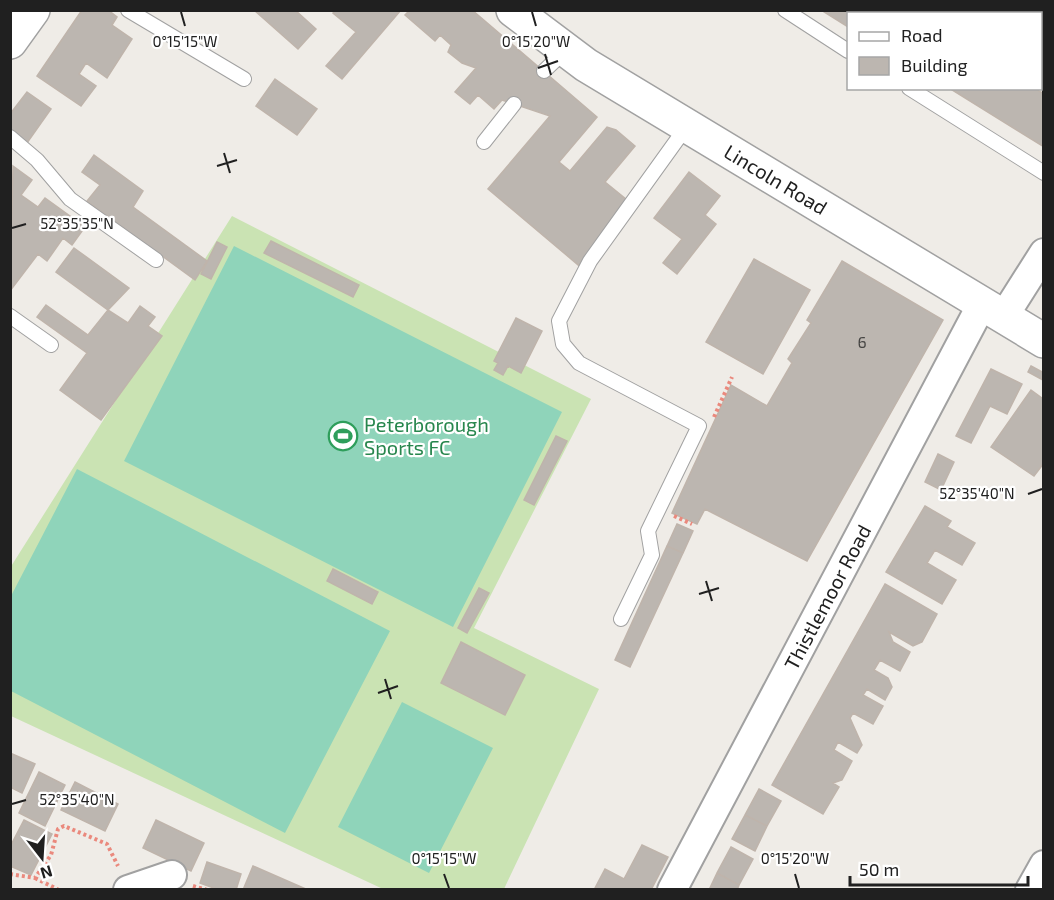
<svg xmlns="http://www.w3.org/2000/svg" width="1054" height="900" font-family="'Exo 2',sans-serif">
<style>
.grass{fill:#cae3b3}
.pitch{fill:#8fd4ba}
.building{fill:#bcb6b0;stroke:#bfb4ab;stroke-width:1.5}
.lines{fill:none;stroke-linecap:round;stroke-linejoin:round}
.service-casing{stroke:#a1a1a1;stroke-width:16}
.minor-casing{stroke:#a1a1a1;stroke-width:32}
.tertiary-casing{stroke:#a1a1a1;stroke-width:36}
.path{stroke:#ea897d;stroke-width:4;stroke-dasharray:3 3;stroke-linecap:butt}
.service{stroke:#fff;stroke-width:14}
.minor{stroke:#fff;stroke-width:28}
.tertiary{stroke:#fff;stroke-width:33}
.ticks{fill:none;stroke:#202020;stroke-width:2}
.labels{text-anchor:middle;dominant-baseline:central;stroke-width:4.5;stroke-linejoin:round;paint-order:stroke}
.number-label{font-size:16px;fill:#474644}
.street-label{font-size:20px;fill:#202020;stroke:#fff}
.leisure-label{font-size:20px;fill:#27864d;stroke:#fff;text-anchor:start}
.ticks-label{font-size:15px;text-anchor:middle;fill:#202020;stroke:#fff;stroke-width:4.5;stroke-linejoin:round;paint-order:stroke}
</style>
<rect width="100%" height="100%" fill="#efece7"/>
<path class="grass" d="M232,216L591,399L474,628L599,689L504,889H383L11,716L10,568Z"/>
<path class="pitch" d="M234,246L562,412L453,627L124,461Z
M77,469L390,631L285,833L11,691V596Z
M402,702L493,748L429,873L338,827Z"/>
<path class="building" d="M82,10H108L117,17L112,25L132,39L107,78L86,63L79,74L96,86L81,106L37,76Z
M254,10H295L316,29L298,49Z
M335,10H401L342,79L326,66L356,32L333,13Z
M410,10H472L597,117L559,162L570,171L607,127L616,130L635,146L605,182L627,200L583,269L488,189L550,116L502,100L494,109L478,95L470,104L455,92L476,68L462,63L448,52L451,45L440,35L435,41L405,15Z
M821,10H967L966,14H848V27Z
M275,79L317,109L297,135L256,106Z
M949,88H1034L1044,94V147Z
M27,92L51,109L27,143L10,130V114Z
M94,155L143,191L133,207L207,261L195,280L87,201L100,185L82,172Z
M13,166L32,180L21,195L38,207L45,198L85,227L72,245L63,238L47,261L38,254L10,291Z
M689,172L720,196L705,215L716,224L677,274L663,263L682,239L654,218Z
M271,241L359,285L353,297L264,253Z
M217,242L227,247L211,279L201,274Z
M74,248L129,288L108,310L56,272Z
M754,259L810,290L763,374L706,342Z
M842,261L943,320L807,561L705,509L697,524L672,513L731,385L767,406L792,363L788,359L811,323L807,320Z
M46,305L88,335L108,310L128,323L140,306L155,317L148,326L162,336L101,420L60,390L87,353L37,317Z
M516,318L542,331L521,373L508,366L503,375L494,370L498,363L494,361Z
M1031,366L1044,373L1043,380L1028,372Z
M991,369L1022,384L1007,414L990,406L971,443L956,436Z
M1031,390L1042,398L1044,396V463L1034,476L991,447Z
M556,436L567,441L534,505L524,500Z
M938,454L954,462L941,490L925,482Z
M925,506L951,521L947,527L975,543L962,565L935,550L927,563L956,580L942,604L886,572Z
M677,524L693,531L683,553L667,546Z
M667,546L683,553L630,667L615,660Z
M333,569L378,592L372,604L327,581Z
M885,584L937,614L922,642L913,646L889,632L893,642L910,652L900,671L880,660L874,670L888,678L892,687L885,700L867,689L863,695L883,706L873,724L853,713L850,718L862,745L857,753L838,742L834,750L852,761L842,780L833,783L839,787L823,814L772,785Z
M479,588L489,593L467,633L458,628Z
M461,642L525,675L505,715L441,683Z
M10,753L35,764L22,793L10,787Z
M39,772L65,785L45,826L19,813Z
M75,782L118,804L105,831L61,810Z
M759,789L781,801L767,826L745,815Z
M745,815L767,826L755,851L732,839Z
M24,820L52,834L31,875L10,866V847Z
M156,820L204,843L191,871L143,848Z
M642,845L668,857L651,890H594L605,869L624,879Z
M731,847L753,859L739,885L717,873Z
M207,862L241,874L236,890H219L200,883Z
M253,866L308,890H243Z
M717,873L739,885L737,890H709Z"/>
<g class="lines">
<g class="service-casing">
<path id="service" d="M128,10L244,79
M785,10L848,51
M544,71L566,50
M909,88L1044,173
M10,137L37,160L70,199L156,260
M484,142L514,104
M10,316L51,345
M621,619L652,555L648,531L699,426L579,363L563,344L559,321L590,261L687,126"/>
</g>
<g class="minor-casing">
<path id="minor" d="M1004,316L1044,253
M128,890L172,875
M672,890L982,304
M1030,890L1044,865"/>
</g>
<g class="tertiary-casing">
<path id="tertiary" d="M513,10L586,65L1044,341
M10,42L33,10"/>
</g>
<path class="path" d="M714,417L732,377
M674,516L692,524
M10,874L35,878L51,855L58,829L64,826L107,844L118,866
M35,878L59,890
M193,886L207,890"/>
<use href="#service" class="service"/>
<use href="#minor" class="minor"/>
<use href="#tertiary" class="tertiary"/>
</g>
<path class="ticks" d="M181,12L185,26M532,12L536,26M545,54L551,75M538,68L558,61M224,153L230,173M217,166L237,160M12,228L26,224M1028,494L1042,489M706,581L712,601M699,594L719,588M385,679L391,699M378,693L398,686M12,804L26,800M444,874L449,888M795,874L799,888"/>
<defs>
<g id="stadium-ring" transform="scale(1.5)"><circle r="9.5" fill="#fff" stroke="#2e9e5b" stroke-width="1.5"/><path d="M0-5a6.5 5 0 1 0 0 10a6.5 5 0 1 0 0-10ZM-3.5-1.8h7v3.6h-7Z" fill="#2e9e5b"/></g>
</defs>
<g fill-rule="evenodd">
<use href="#stadium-ring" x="343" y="436"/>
</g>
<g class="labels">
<g class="number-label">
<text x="862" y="341">6</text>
</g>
<g class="street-label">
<text transform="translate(776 179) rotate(31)">Lincoln Road</text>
<text transform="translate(827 597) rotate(-62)">Thistlemoor Road</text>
</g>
<g class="leisure-label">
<text x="364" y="424">Peterborough<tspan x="364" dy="23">Sports FC</tspan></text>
</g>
</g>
<g class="ticks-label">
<text x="185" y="47">0°15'15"W</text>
<text x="536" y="47">0°15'20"W</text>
<text x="77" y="229">52°35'35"N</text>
<text x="977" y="499">52°35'40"N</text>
<text x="77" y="805">52°35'40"N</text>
<text x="444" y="864">0°15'15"W</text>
<text x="795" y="864">0°15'20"W</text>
</g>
<rect width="1054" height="900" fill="none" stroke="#202020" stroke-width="24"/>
<rect x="847" y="12" width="195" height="78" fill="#ffffff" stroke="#a6a6a6" stroke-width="1.5"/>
<rect x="859" y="32" width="30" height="9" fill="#ffffff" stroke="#a6a6a6" stroke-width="1.5"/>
<text x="901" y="42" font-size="18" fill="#202020">Road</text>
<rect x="859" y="57" width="30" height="18" fill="#bcb6b0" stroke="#a6a6a6" stroke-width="1.5"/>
<text x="901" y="72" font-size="18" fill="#202020">Building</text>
<g transform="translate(42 858) rotate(163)" stroke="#ffffff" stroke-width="4.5" paint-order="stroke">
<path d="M0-4.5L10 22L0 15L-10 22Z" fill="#202020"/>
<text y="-9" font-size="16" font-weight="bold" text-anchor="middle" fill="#202020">N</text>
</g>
<path d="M850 876v9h178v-9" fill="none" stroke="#202020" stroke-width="3"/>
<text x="859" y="876" font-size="18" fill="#202020" stroke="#ffffff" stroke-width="4.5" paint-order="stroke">50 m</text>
</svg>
